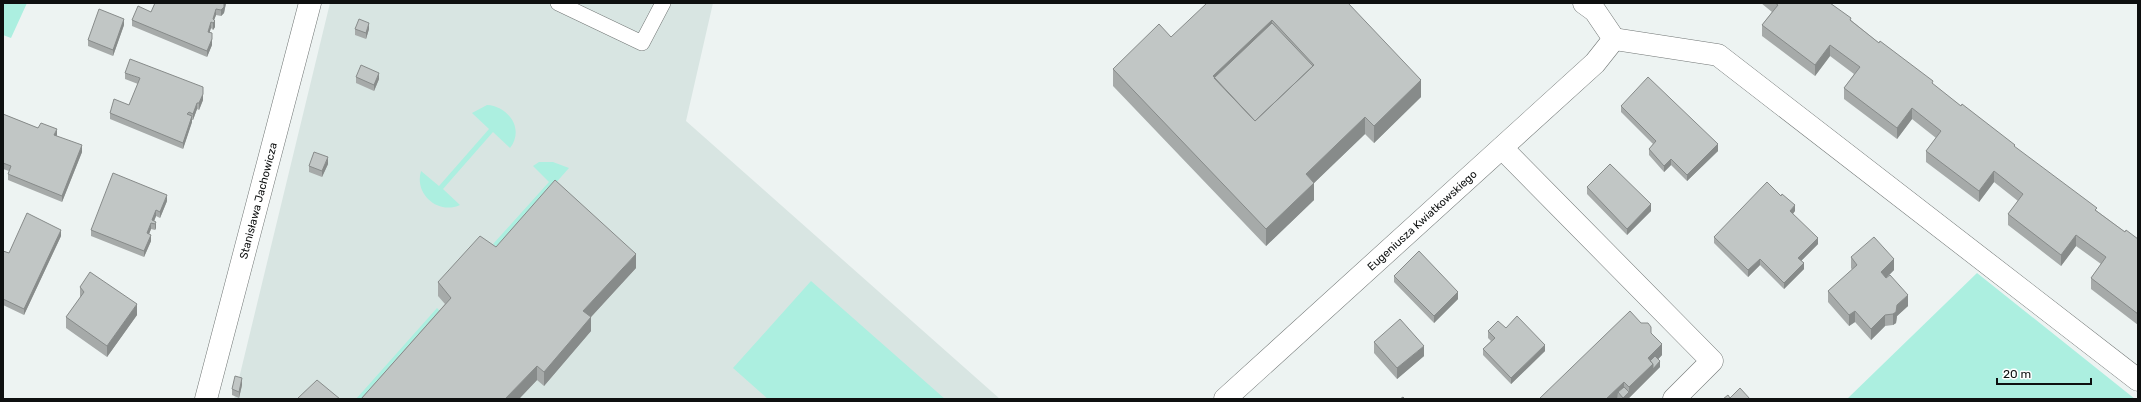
<svg xmlns="http://www.w3.org/2000/svg" width="2141" height="402" font-family="Rubik,sans-serif">
<style>
.built{fill:#d8e5e2}
.green{fill:#acefe0}
.lines{fill:none;stroke-linecap:round;stroke-linejoin:round}
.lane-casing{stroke:#717675;stroke-width:16}
.street-casing{stroke:#717675;stroke-width:23}
.lane{stroke:#fff;stroke-width:15}
.street{stroke:#fff;stroke-width:22}
.wall{fill:#a6aaa9}
.shaded-wall{fill:#878b8a}
.building{fill:#c1c6c5;stroke:#878b8a;fill-rule:evenodd}
.labels{text-anchor:middle;dominant-baseline:central;stroke-width:3;stroke-linejoin:round;paint-order:stroke}
.street-label{font-size:11px;fill:#0e1010;stroke:#fff}
</style>
<rect width="100%" height="100%" fill="#edf3f2"/>
<path class="built" d="M330,3H713L686,121L1000,399H234Z"/>
<path class="green" d="M3,3H27L11,38L3,35Z
M487,105C508,106 525,129 510,148L493,132L443,189L460,205C438,215 414,194 421,171L439,186L489,129L472,113Z
M539,162H553L569,168L498,248L493,244L549,182L533,166Z
M1977,273L2135,399H1847Z
M811,281L945,399H768L733,368Z
M437,308L440,311L362,399H356Z"/>
<g class="lines">
<g class="lane-casing">
<path id="lane" d="M558,3L642,43L663,3"/>
</g>
<g class="street-casing">
<g id="street">
<path d="M1584,3L1595,11L1614,39"/>
<path d="M1614,39L1718,55L2138,380"/>
<path d="M1502,148L1712,361L1674,399"/>
<path id="s1" d="M206,399L310,3"/>
<path id="s2" d="M1225,399L1595,63L1614,39"/>
</g>
</g>
<use href="#lane" class="lane"/>
<use href="#street" class="street"/>
</g>
<path class="wall" d="M226,3L224,13L221,16L216,15L214,20L215,27L213,30L211,28L209,32L212,45L207,57L132,26V20L151,12Z
M1348,3L1421,97L1374,143L1365,134L1314,183V200L1266,246L1113,86V69L1171,37Z
M1761,3H1830L1879,43L2097,211L2125,232L2138,239V325L2091,289V278L2101,264L2076,246L2061,266L2008,225V214L2018,201L1994,182L1979,202L1926,162V151L1936,138L1912,119L1897,139L1844,99V88L1854,74L1830,56L1815,76L1762,36V25L1772,12Z
M124,25L113,56L88,46V40Z
M355,29H369L366,39L355,35Z
M125,73L203,100L199,110L197,109L193,120H192V122L183,149L110,119V113L129,105L138,84L125,79Z
M356,77L379,79L374,91L356,83Z
M1621,106L1718,151L1687,181L1671,165L1664,172L1649,155V149L1653,144L1621,112Z
M3,114L38,128L57,135V136L82,152L62,202L8,180V174L9,171L3,169Z
M328,164L322,177L309,172V166Z
M1587,187L1651,211L1627,235L1587,194Z
M167,201L160,218L156,216L154,221L156,228L155,230L151,229L149,234L151,241L144,257L91,236V230Z
M1795,211L1793,214L1818,244L1801,261L1804,269L1784,289L1760,265L1748,277L1714,243V237Z
M61,236L24,315L3,305V251L9,253Z
M496,247L636,268L591,317V331L544,386L537,380L519,399H361L445,304L438,296V282Z
M1851,257L1894,270L1886,278L1908,306L1897,316L1896,323L1893,325L1885,326L1871,340L1855,322L1849,326L1828,302V291L1852,270L1851,268Z
M1394,276L1458,299L1434,323L1394,282Z
M80,287L137,315L107,357L66,328V317L80,298Z
M1506,328L1545,351L1511,384L1483,355V349L1491,341L1488,338V331Z
M1651,333L1662,355L1658,359L1660,367L1628,399H1539Z
M1374,342L1424,356L1397,379L1374,353Z
M242,385L239,398L232,395V389Z"/>
<path class="shaded-wall" d="M224,3H226L224,13L221,16V10Z
M216,9V15L213,23V19Z
M124,19V25L113,56V50Z
M1272,20V37L1220,87L1213,76Z
M215,21V27L213,30V23Z
M211,22V28L208,38V32Z
M369,23V29L366,39V33Z
M212,33V45L207,57V51Z
M1830,45V56L1815,76V65Z
M379,73V79L374,91V85Z
M1421,80V97L1374,143V126Z
M203,94V100L199,110V103Z
M197,103V109L193,120V114Z
M1912,108V119L1897,139V128Z
M192,116V122L183,149V143Z
M1365,117V134L1314,183V200L1266,246V229L1306,174Z
M57,129V135L54,141V135Z
M1718,144V151L1687,181V175Z
M82,145V152L62,202V196Z
M328,157V164L322,177V171Z
M1671,159V165L1664,172V166Z
M1994,171V182L1979,202V191Z
M167,195V201L160,218V212Z
M1651,204V211L1627,235V229Z
M1795,205V211L1790,217V211Z
M156,210V216L153,224L152,220Z
M156,222V228L155,230V224Z
M151,223V229L147,239V233Z
M61,230V236L24,315V309Z
M151,235V241L144,257V251Z
M2076,235V246L2061,266V255Z
M1818,238V244L1798,264V258Z
M636,254V268L591,317V331L544,386V372L583,311Z
M1760,259V265L1748,277V270Z
M1894,259V270L1881,283V272Z
M1804,263V269L1784,289V283Z
M1458,292V299L1434,323V316Z
M1908,295V306L1897,316L1896,323L1893,325V314L1897,305Z
M137,304V315L107,357V346Z
M1855,311V322L1849,326V315Z
M1885,315V326L1871,340V329Z
M1662,344V355L1653,365L1660,361V367L1628,399H1623V398L1629,392V387L1648,358Z
M1545,345V351L1511,384V378Z
M1424,346V356L1397,379V368Z
M537,366V380L519,399H505Z
M242,378V385L239,398V392Z
M1624,382V393L1618,392L1617,399H1606Z"/>
<path class="building" d="M155,3H224V7L221,10L216,9L213,19L215,21L213,23L211,22L208,32L212,33V39L207,51L132,20L138,6L151,12Z
M1207,3H1348L1421,80L1374,126L1365,117L1306,174L1314,183L1266,229L1113,69L1159,24L1171,37ZM1272,20L1314,65L1255,121L1213,76Z
M1775,3H1830L1851,18L1850,20L1879,43L1880,41L1933,81L1932,83L1961,106L1962,104L2015,145L2014,146L2097,208L2095,210L2125,232L2126,230L2138,239V314L2091,278L2106,257L2076,235L2061,255L2008,214L2023,194L1994,171L1979,191L1926,151L1941,131L1912,108L1897,128L1844,88L1860,67L1830,45L1815,65L1762,25L1778,5Z
M99,9L124,19L113,50L88,40Z
M359,19L369,23L366,33L355,29Z
M1272,23L1313,66L1255,121L1214,78Z
M130,59L203,87V94L199,103H197L193,114L189,112L187,114L192,116L183,143L110,113L114,99L129,105L140,78L125,73Z
M361,65L379,73L374,85L356,77Z
M1648,77L1718,144L1687,175L1671,159L1664,166L1649,149L1656,141L1621,106Z
M3,114L38,128L41,123L57,129L54,135L82,145L62,196L8,174L11,166L3,163Z
M314,152L328,157L322,171L309,166Z
M1610,164L1651,204L1627,229L1587,187Z
M113,173L167,195L160,212L156,210L152,220L156,222L155,224L151,223L147,233L151,235L144,251L91,230Z
M555,180L636,254L583,311L591,317L544,372L537,366L505,399H361L451,298L438,282L480,236L496,247Z
M1767,182L1781,196L1782,194L1795,205L1790,211L1818,238L1798,258L1804,263L1784,283L1760,259L1748,270L1714,237Z
M27,213L61,230L24,309L3,299V251L9,253Z
M1874,237L1894,259L1881,272L1886,278L1890,275L1908,295L1897,305L1896,312L1893,314L1885,315L1871,329L1855,311L1849,315L1828,291L1857,265L1851,257Z
M1419,251L1458,292L1434,316L1394,276Z
M90,272L137,304L107,346L66,317L84,292L80,287Z
M1630,311L1641,323H1648L1651,327V333L1662,344L1648,358L1653,364L1629,387L1624,382L1606,399H1539Z
M1517,316L1545,345L1511,378L1483,349L1495,338L1488,331L1498,321L1506,328Z
M1400,319L1424,346L1397,368L1374,342Z
M1655,356L1660,361L1653,369V364L1650,361Z
M235,376L242,378L239,392L232,389Z
M317,380L340,399H297Z
M1624,387L1629,392L1623,398L1618,392Z
M1740,388L1750,399H1729Z
M1728,395L1730,398L1729,399H1723Z
M1403,397L1405,399H1400Z"/>
<g class="labels">
<g class="street-label">
<text stroke="none"><textPath href="#s1" startOffset="205">Stanisława Jachowicza</textPath></text>
<text stroke="none"><textPath href="#s2" startOffset="266">Eugeniusza Kwiatkowskiego</textPath></text>
</g>
</g>
<rect width="2141" height="402" fill="none" stroke="#0e1010" stroke-width="8"/>
<path d="M1997 378v6h94v-6" fill="none" stroke="#0e1010" stroke-width="2"/>
<text x="2003" y="378" font-size="12" fill="#0e1010" stroke="#ffffff" stroke-width="3" paint-order="stroke">20 m</text>
</svg>
